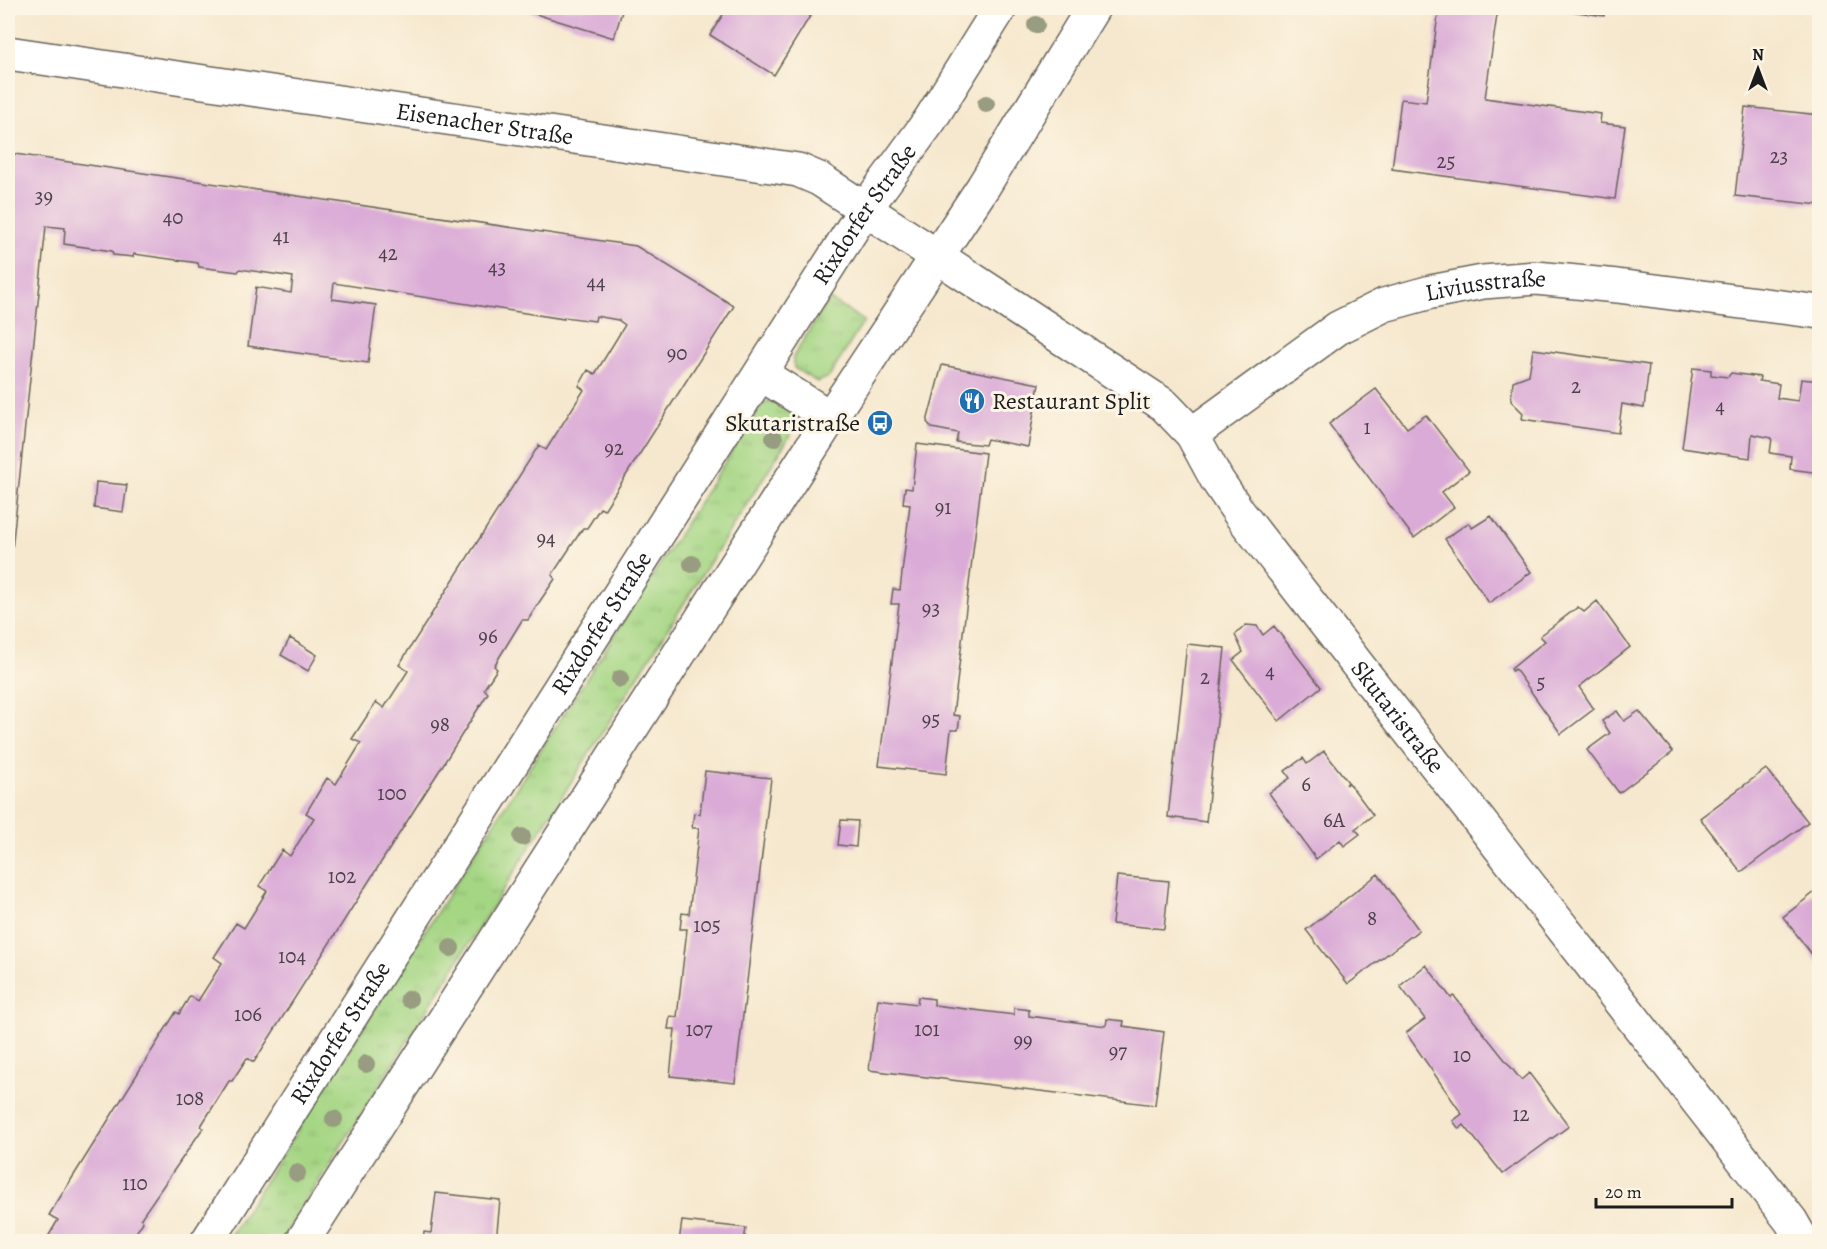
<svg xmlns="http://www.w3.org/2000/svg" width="1827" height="1249" font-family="Alegreya,serif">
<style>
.grass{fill:url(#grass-tufts);stroke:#607950;stroke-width:1.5}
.building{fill:#daabd7}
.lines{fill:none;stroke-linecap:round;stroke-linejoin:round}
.minor-casing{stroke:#68635a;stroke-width:36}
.tertiary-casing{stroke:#68635a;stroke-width:36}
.minor{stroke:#fff;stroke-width:33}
.tertiary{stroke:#fff;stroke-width:33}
.tree{fill:#989c80}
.labels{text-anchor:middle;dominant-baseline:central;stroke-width:6;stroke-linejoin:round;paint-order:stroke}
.number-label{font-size:21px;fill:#4c404b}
.street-label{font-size:24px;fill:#1c1c1c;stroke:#fcf5e5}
.poi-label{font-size:24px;fill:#1c1c1c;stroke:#fcf5e5;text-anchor:start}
</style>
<defs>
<pattern id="grass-tufts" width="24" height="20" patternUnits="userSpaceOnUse" patternTransform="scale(1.5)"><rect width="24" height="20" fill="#a5d684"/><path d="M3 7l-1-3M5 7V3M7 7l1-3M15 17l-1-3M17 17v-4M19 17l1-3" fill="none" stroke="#8db771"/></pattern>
</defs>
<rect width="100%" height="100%" fill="#fcf5e5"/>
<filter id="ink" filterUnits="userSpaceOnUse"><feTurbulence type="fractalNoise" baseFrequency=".0167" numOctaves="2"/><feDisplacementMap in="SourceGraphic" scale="12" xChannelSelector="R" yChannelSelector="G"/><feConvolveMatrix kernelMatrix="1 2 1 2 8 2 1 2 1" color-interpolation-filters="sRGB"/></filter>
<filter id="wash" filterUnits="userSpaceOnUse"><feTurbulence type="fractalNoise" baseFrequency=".008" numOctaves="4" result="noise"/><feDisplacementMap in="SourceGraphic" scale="24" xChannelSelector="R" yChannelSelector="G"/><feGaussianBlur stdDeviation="1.35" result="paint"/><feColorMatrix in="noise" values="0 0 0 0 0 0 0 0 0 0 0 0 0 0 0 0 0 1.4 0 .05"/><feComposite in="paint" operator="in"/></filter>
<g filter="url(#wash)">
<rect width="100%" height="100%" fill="#f6e8ce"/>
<path class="grass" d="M829,299L864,321L829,377L817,382L794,368L793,357Z
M772,400L795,413L797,425L793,431L281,1241L226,1242L759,409L763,403Z"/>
<g id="blocks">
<path class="building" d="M516,8H623L614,38Z
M727,8H815L774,75L710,35Z
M1439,8H1498L1485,98L1601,114L1600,123L1625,126L1615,199L1392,169L1401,99L1426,102Z
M1550,8H1605L1604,16Z
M1745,107L1820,115V205L1735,196Z
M8,153L636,246L734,306L604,510L600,508L587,528H583L552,575L555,579L540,601L528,620H522L494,666L497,669L484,689L488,693L439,771L254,1062L247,1058L232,1081H229L201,1126L203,1128L141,1218L143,1222L130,1242H45L58,1220L49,1215L176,1012L179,1014L190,996L198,1001L222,963L214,957L236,923L244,928L267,891L259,886L282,850L290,856L314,818L306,813L327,778L336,784L361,743L352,739L376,702L384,708L408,671L399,665L539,445L546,450L584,390L579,386L588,370L595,374L625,325L618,320L596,316L595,321L564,317V319L334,283L332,299L376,305L368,363L248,346L256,287L291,293L293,277L240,269L238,272L199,267L198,263L134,254L133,257L113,255L112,251L64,244L65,228L46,226L8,588Z
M1533,349L1649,365L1644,408L1622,404L1618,433L1522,419L1523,413L1511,401L1513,381L1529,375Z
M942,365L1039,384L1028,447L987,439L985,445L956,442L958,433L932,428L927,422Z
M1693,368L1711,370V375L1728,377L1731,373L1760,377L1759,381L1779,384L1777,398L1798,401L1801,379L1820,381V473L1790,469L1791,456L1770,453L1772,438L1752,434L1750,458L1682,448Z
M1376,389L1407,428L1426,415L1469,471L1442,492L1454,507L1414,538L1329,424Z
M917,444L985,453L953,715L960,716L958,730H951L946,774L879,766L899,604H891L893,589L900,590L910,504L903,503L905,488L912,489Z
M96,482L127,485L123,512L94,508Z
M1491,516L1531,572L1489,603L1445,539L1468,523L1472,528Z
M1597,601L1630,647L1579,687L1594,709L1561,734L1515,669L1512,671L1511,669L1545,641L1540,636L1578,607L1584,612Z
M1246,625L1257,626L1263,635L1274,626L1321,687L1279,721L1233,660L1243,652L1235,635Z
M290,638L317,655L308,671L281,655Z
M1187,644L1225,648L1206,822L1168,817Z
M1617,711L1624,721L1639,711L1673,752L1619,793L1587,750L1610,733L1602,721Z
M1324,751L1348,782L1346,785L1349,783L1373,815L1355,829L1360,834L1344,846L1340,840L1316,859L1269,793L1290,778L1285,771L1303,758L1307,764Z
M1766,769L1808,822L1741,872L1700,818Z
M705,771L771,778L735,1083L670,1076L675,1029H668L670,1016L677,1017L687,929H680L682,913L689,914L699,828H692L694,813L700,814Z
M841,820L858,821L856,847L838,845Z
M1378,874L1419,930L1348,984L1306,930Z
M1117,876L1169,881L1164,929L1112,924Z
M1820,888V965L1783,917Z
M1426,965L1451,998L1454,996L1521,1080L1529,1073L1569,1126L1503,1174L1464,1125L1459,1129L1453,1121L1462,1114L1406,1033L1425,1019L1400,986Z
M918,997L934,999V1005L1014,1015V1008L1023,1009L1029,1010V1016L1106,1026L1107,1019L1114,1020L1124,1021L1123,1026L1164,1032L1155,1105L869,1070L878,999L917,1004Z
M436,1193L500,1200L496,1242H423L424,1232L431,1233Z
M682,1221L746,1228L744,1242H679Z"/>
</g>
</g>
<g filter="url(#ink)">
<use href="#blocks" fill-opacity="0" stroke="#68635a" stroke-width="1.5"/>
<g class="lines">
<g class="minor-casing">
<g id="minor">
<path id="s1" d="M865,209L1164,405L1192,434L1217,480L1240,514L1791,1221L1803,1242"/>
<path id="s2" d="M1192,434L1338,328L1384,305L1431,292L1483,282L1536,278L1617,286L1820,312"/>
</g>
</g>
<g class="tertiary-casing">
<g id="tertiary">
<path id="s3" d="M8,53L798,170L819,179L865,209"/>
<path d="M761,374L831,418"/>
<path id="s4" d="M207,1242L865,209L930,120L1000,8"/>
<path d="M302,1242L838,406L983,187L1093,8"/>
</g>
</g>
<use href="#minor" class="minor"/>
<use href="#tertiary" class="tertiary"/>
</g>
<g class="tree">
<circle cx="1036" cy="25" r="9"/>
<circle cx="986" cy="104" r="9"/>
<circle cx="774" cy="438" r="9"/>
<circle cx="692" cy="564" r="9"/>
<circle cx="620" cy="679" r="9"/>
<circle cx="522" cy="837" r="9"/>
<circle cx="451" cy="948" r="9"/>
<circle cx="409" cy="999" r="9"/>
<circle cx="366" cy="1064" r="9"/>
<circle cx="334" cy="1119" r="9"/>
<circle cx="297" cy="1173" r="9"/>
</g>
</g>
<defs>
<g id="restaurant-disc" transform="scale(1.35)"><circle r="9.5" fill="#1f6fb2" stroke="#fcf5e5"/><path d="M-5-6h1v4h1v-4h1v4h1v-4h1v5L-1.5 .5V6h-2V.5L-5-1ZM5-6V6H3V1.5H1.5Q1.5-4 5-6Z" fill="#fff"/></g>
<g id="bus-disc" transform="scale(1.35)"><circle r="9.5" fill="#1f6fb2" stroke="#fcf5e5"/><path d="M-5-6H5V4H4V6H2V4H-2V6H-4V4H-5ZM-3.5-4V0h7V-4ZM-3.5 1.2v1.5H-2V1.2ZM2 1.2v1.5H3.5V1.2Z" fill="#fff"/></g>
</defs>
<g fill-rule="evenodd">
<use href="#restaurant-disc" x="972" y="401"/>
<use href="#bus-disc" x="880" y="423"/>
</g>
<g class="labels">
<g class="number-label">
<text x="1779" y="156">23</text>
<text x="1446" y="161">25</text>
<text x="44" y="196">39</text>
<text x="173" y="217">40</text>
<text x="281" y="236">41</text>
<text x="388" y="253">42</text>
<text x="497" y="267">43</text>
<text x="596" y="282">44</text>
<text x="677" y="353">90</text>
<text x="1576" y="386">2</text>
<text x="1720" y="406">4</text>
<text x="1367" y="427">1</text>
<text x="614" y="448">92</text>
<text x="943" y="507">91</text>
<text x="546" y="538">94</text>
<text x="931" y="608">93</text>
<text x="488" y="636">96</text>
<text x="1270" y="671">4</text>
<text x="1205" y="677">2</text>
<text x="1541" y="682">5</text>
<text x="931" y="719">95</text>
<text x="440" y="724">98</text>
<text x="1306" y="784">6</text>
<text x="392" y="793">100</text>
<text x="1334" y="820">6A</text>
<text x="342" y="876">102</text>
<text x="1372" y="918">8</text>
<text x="707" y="925">105</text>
<text x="292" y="956">104</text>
<text x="248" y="1014">106</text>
<text x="699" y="1029">107</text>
<text x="927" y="1029">101</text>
<text x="1023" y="1040">99</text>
<text x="1118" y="1051">97</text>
<text x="1462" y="1055">10</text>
<text x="190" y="1098">108</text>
<text x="1521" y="1114">12</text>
<text x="135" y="1183">110</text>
</g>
<g class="street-label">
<text stroke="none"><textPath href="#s3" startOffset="482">Eisenacher Straße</textPath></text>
<text stroke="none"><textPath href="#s4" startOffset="1220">Rixdorfer Straße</textPath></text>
<text stroke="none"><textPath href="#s2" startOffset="336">Liviusstraße</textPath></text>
<text stroke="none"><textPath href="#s4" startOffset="734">Rixdorfer Straße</textPath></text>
<text stroke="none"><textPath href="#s1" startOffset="748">Skutaristraße</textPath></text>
<text stroke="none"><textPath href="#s4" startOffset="248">Rixdorfer Straße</textPath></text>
</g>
<g class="poi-label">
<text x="992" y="401">Restaurant Split</text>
<text x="860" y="423" text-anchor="end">Skutaristraße</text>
</g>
</g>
<rect width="1827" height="1249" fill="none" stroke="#fcf5e5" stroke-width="30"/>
<g transform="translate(1758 69)" stroke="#fcf5e5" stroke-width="4.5" paint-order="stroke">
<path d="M0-4.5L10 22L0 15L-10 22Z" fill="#1c1c1c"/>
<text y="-9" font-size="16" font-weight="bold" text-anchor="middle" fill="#1c1c1c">N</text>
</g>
<path d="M1596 1198v9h136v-9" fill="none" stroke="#1c1c1c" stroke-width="3"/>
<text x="1605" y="1198" font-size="18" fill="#1c1c1c" stroke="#fcf5e5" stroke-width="4.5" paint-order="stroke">20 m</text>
</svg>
